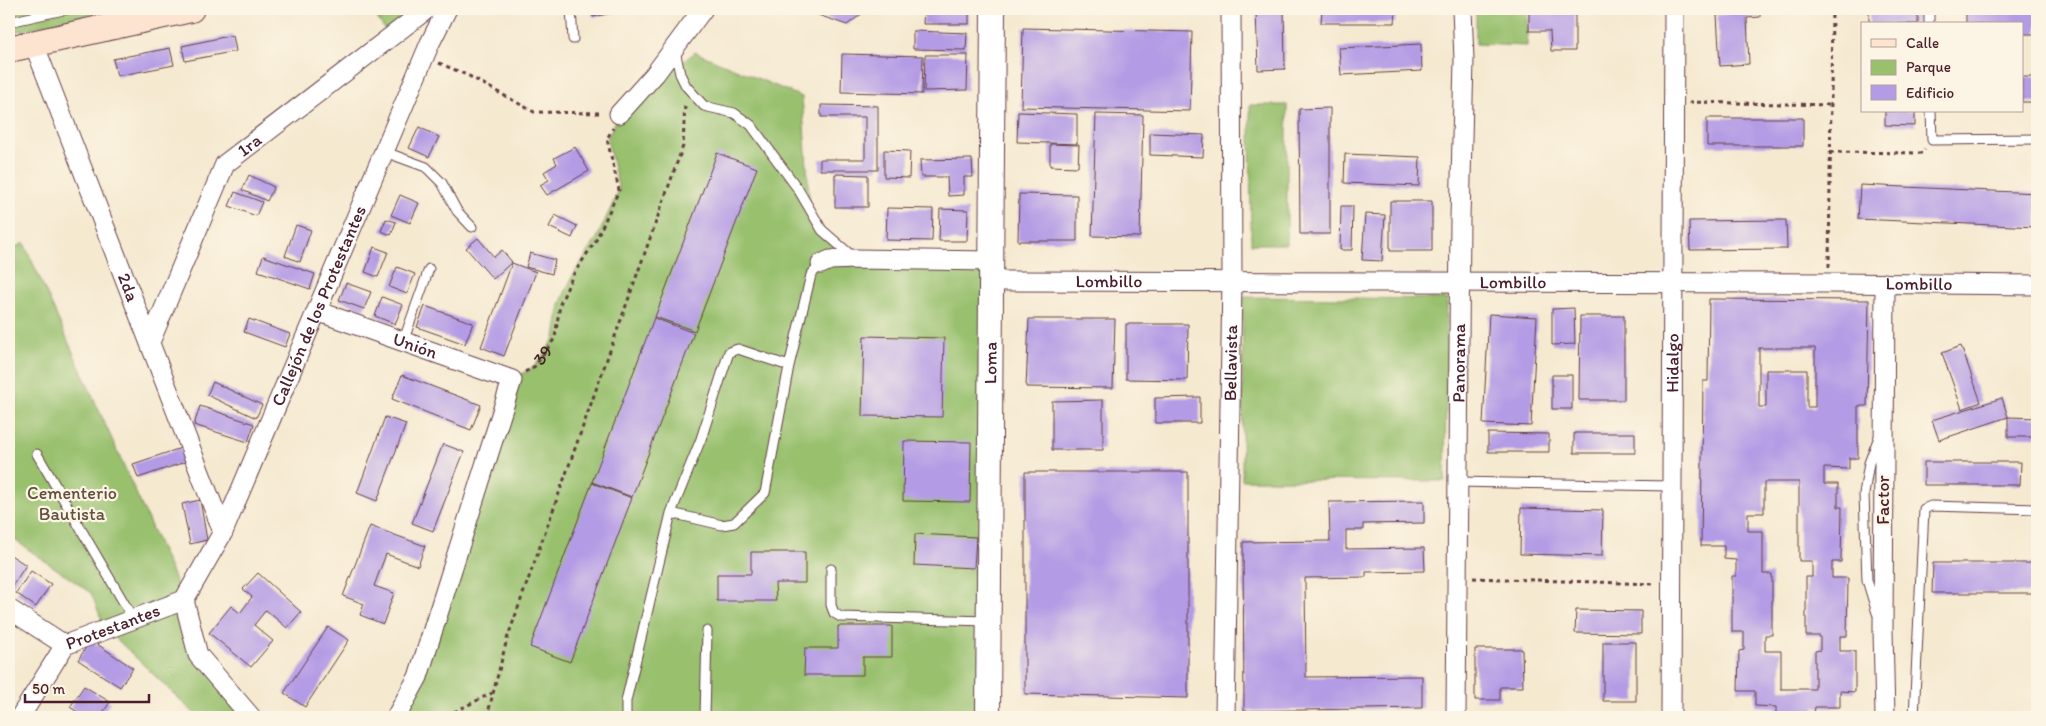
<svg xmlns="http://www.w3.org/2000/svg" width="2046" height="726" font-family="Itim,sans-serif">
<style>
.green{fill:#98c06d;stroke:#71704c}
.building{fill:#b49be5;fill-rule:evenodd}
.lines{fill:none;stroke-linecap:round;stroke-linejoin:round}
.service-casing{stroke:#643d44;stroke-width:11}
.minor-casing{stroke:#643d44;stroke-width:21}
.tertiary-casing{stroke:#643d44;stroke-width:26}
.secondary-casing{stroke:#643d44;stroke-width:28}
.path{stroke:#643d44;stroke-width:3;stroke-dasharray:4 4;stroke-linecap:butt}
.service{stroke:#fff;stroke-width:9}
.minor{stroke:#fff;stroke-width:19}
.tertiary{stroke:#fff;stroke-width:24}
.secondary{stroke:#fde4d1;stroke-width:26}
.labels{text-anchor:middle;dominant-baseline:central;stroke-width:4.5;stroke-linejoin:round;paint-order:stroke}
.street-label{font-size:18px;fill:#4a1f2b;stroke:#fcf5e5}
.park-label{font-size:18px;fill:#614f3f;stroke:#fcf5e5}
</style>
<rect width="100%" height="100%" fill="#fcf5e5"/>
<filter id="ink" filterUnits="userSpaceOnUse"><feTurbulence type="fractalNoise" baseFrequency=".02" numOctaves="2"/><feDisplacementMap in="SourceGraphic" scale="10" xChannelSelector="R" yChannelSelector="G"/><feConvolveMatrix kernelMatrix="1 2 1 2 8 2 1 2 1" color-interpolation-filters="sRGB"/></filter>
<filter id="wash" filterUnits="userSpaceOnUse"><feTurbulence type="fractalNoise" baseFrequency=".0096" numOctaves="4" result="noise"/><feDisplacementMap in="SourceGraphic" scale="20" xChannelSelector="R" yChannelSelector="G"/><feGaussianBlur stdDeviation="1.12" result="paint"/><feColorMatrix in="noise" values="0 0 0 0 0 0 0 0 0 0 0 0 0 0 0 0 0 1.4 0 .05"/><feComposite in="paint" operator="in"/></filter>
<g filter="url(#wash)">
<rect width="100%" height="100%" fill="#f5e9d0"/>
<path class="green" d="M9,9H116L9,33Z
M371,9H417L386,31Z
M1476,9H1527V46L1476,44Z
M695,52L802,97L810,209L822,230L855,259L991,261L988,717H396L512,380L535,366L555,338L560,304L573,275L596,240L619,190L607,139L619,114Z
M1250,105H1287V244H1251Z
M24,243L184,600L198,655L251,717H198L105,628L91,593L9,536V250Z
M1243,297L1447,299L1445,481L1242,480Z"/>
<g id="blocks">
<path class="building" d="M591,9H626V10L593,17Z
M801,9H868L847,25Z
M924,9L969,10V24H923Z
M1256,9H1284L1285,69L1258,70Z
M1322,9H1396L1395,23H1321Z
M1529,9H1575V51H1551L1550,31H1529Z
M1727,9H1760V17L1747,18L1749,64L1720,66L1717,15L1727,14Z
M1869,9H1918V24H1869Z
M1966,9H2037V34H2022V24H1966Z
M1023,28L1192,32L1190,111L1021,107Z
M913,31L967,33L966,50L913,49Z
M233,35L236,51L185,61L182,46Z
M1421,44L1422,71L1341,75L1339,48Z
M170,48L174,65L117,76L113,59Z
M842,54L923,56L922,94L841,92Z
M925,55H968L967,90L924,91Z
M2022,77H2037V102H2022Z
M821,105L878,106V170H820V159H865V117H821Z
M1330,108V234H1300L1299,109Z
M1885,111H1915V126L1885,125Z
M1018,112L1077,114V144L1017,142Z
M1096,114L1143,115L1140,237L1092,236Z
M1707,118H1803V146H1707Z
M419,127L439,137L429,157L409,148Z
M1150,133L1204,135L1203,157L1150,155Z
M1050,144L1079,145L1078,167L1050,166Z
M575,147L589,171L547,195L540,185L549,180L544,172L557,164L554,158Z
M884,150L910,151L909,178L884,177Z
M717,153L757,168L695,331L655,317Z
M1345,154L1420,157L1419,186L1344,183Z
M972,159L973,177H964V195L948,196L947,177H921L920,160Z
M835,174L868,175V207H835Z
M249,175L274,187L267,201L242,190Z
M1860,185L2037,193V227L1858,219Z
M235,192L262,202L256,216L229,206Z
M1019,194L1077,195V241H1018Z
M400,195L419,203L410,223L391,215Z
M1390,201H1432V251H1390Z
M1341,206H1353L1352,250H1340Z
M887,208L933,209L932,241L886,240Z
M940,209L968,210L967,241H939Z
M1365,214L1385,215L1382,261L1362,260Z
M555,215L577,226L572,238L549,227Z
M386,219L396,222L391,235L381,231Z
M1786,220L1787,249L1690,250L1689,221Z
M296,225L311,230L300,262L285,256Z
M478,238L494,257L502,250L512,262L493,279L466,248Z
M374,247L388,252L378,277L365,272Z
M530,253L555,260L552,274L526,267Z
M263,256L315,274L310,289L258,271Z
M512,263L536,272L504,356L481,347Z
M397,267L415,274L407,294L389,287Z
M346,283L371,292L364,309L339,300Z
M382,297L403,305L395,324L375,316Z
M1709,299L1869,300L1867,406H1858V458H1849V469L1824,468V484H1838V507H1842L1841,562H1832V578H1848L1847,636H1840V651H1855V692L1840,691V707H1815L1814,714H1776V707L1755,706V691H1738L1739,651L1744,650V632H1732V576H1736V560L1724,559V546H1701L1703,381H1708ZM1759,348H1815V407H1807V370H1766V407H1759ZM1764,482H1799V561H1812V577H1806V636H1820V650L1815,651V689H1781V651H1765V635H1772V574H1763V531H1748V513H1764Z
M425,306L473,323L465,344L417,327Z
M1574,308L1575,344L1552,345V309Z
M1489,314L1537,317L1531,426L1483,424Z
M1580,316H1624V400H1579Z
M654,318L694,333L632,497L592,482Z
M249,319L290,334L285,347L244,332Z
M1029,319H1115L1113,388L1026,387Z
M1126,324H1188L1187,380L1126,379Z
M864,336L944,338L942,417L862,416Z
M1961,346L1981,402L1962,409L1942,353Z
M402,375L481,405L471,430L392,399Z
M1552,375H1572V409H1552Z
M213,382L262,405L256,418L207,395Z
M1200,397V423H1155V398Z
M2002,398L2008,417L1939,440L1932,420Z
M1103,400V450H1052V401Z
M200,406L254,424L248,442L194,425Z
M385,417L406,424L377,501L357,493Z
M2008,417L2037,418V437H2008Z
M1488,433L1549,434V452H1488Z
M1574,433H1635V453H1574Z
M904,441L971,442L970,502L903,501Z
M443,444L464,452L433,531L412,523Z
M181,448L185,462L138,478L133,464Z
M1924,462H2021L2020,485H1924Z
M1025,472H1188V698L1025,694Z
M592,483L632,498L570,662L530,647Z
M200,500L207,540L190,544L182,504Z
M1424,501V523L1363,524V530H1346V549L1424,548L1425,571L1366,572V577L1305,578L1306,677L1422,676V708L1244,711L1243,542L1330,541L1329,502Z
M1521,508L1603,510L1602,556L1520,554Z
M370,526L425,546L418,566L386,554L374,586L394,593L383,624L360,615L364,604L343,596Z
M915,534L976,537L974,568L914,565Z
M751,552H805V583H775L776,601H717V574H751Z
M9,554L26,565L9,591Z
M1933,563H2037V593H1932Z
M31,571L51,584L36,607L16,593Z
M258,573L301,612L287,628L266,610L254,625L273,641L251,667L209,633L231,606L240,613L252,597L243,589Z
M1576,610L1641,611V634L1575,633Z
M838,626H892V657H863V675H804L805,648H838Z
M328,627L349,640L305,707L284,693Z
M91,640L133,668L120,687L78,660Z
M1603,642H1636V701H1603Z
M1475,649H1522L1523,687H1500V700H1475Z
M84,686L110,702L100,717H85L70,707Z"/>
</g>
</g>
<g filter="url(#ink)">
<use href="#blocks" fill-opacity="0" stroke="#643d44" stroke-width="1"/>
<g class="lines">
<g class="service-casing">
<path id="service" d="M571,9L573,39
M1929,9V24
M9,22L68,9
M675,50L680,74L686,86L704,106L734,113L751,125L798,189L822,230L853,257
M1931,111L1932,140L2037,139
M385,152L426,167L442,183L457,211L472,227
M403,342L429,269
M37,454L134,620
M1458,482L1671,486
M671,513L701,439L729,352L738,349L789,366
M831,569V605L834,613L841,617L988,621
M1877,613L1867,580L1864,494L1869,463L1879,437
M626,717V701L671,513L722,525L734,523L765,493L789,366L811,275L821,264
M705,717L707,631
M1914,717L1924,509L1931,506L2037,509"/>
</g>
<g class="minor-casing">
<g id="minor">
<path id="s2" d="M34,44L223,532"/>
<path d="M619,114L655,74L703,9"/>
<path d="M821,264L830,260L855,259L991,261"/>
<path id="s3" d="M991,281L1829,283L2037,285"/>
<path d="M1885,283L1883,630L1885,717"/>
<path id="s4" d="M317,311L512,380L418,677L396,717"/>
<path id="s5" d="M150,342L225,164L427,9"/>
<path id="s6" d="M184,600L223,532L430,43L447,9"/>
<path d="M184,600L198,655L251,717"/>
<path d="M9,609L65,645"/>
<path id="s7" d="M20,717L65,645L184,600"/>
<path id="s8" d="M1225,717L1232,280L1231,9"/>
<path id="s9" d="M1456,717L1460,218L1464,60L1462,9"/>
<path id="s10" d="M1671,717L1674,9"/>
</g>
</g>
<g class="tertiary-casing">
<g id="tertiary">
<path id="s11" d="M988,717L993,9"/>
</g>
</g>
<g class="secondary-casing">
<path id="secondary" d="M9,49L191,9"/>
</g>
<g class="path">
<path d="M439,63L469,76L534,112L603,113"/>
<path d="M1689,102L1831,105"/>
<path d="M1830,152L1922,153L1925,149"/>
<path d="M1829,267L1832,9"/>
<path id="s1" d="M525,372L535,366L555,338L560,304L573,275L596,240L619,190L607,139L613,128"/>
<path d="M1473,578L1654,584"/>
<path d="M439,717L446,716L492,693"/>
<path d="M487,717L507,639L683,146L685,103"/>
</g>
<use href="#service" class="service"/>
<use href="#minor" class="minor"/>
<use href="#tertiary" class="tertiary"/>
<use href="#secondary" class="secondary"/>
</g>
</g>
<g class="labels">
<g class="street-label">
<text stroke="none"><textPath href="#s5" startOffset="224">1ra</textPath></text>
<text stroke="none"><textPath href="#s3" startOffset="118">Lombillo</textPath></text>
<text stroke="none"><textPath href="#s3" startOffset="522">Lombillo</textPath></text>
<text stroke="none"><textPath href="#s3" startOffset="928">Lombillo</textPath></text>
<text stroke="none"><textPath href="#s2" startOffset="261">2da</textPath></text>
<text stroke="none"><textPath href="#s6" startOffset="324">Callejón de los Protestantes</textPath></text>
<text stroke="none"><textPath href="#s4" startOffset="104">Unión</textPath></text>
<text stroke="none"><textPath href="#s1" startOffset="25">39</textPath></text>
<text stroke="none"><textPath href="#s11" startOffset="354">Loma</textPath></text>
<text stroke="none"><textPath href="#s8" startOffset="354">Bellavista</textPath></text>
<text stroke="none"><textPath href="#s9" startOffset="354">Panorama</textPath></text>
<text stroke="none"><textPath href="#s10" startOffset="354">Hidalgo</textPath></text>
<text transform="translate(1883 500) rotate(-90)">Factor</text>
<text stroke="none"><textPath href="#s7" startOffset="136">Protestantes</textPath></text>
</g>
<g class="park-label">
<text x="72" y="493">Cementerio<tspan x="72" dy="21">Bautista</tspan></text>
</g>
</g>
<rect width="2046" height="726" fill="none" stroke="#fcf5e5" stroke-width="30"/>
<rect x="1861" y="22" width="162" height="90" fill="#fcf5e5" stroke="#b59f9b"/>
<rect x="1871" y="39" width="25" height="8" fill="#fde4d1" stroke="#b59f9b"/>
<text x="1906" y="48" font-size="15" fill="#4a1f2b">Calle</text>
<rect x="1871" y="60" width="25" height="15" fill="#98c06d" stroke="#b59f9b"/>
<text x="1906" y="72" font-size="15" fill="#4a1f2b">Parque</text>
<rect x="1871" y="85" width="25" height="15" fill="#b49be5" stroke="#b59f9b"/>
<text x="1906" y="98" font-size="15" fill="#4a1f2b">Edificio</text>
<path d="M25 694v8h124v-8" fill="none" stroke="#4a1f2b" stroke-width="2.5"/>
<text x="32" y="694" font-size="15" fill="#4a1f2b" stroke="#fcf5e5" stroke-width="4" paint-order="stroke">50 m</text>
</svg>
